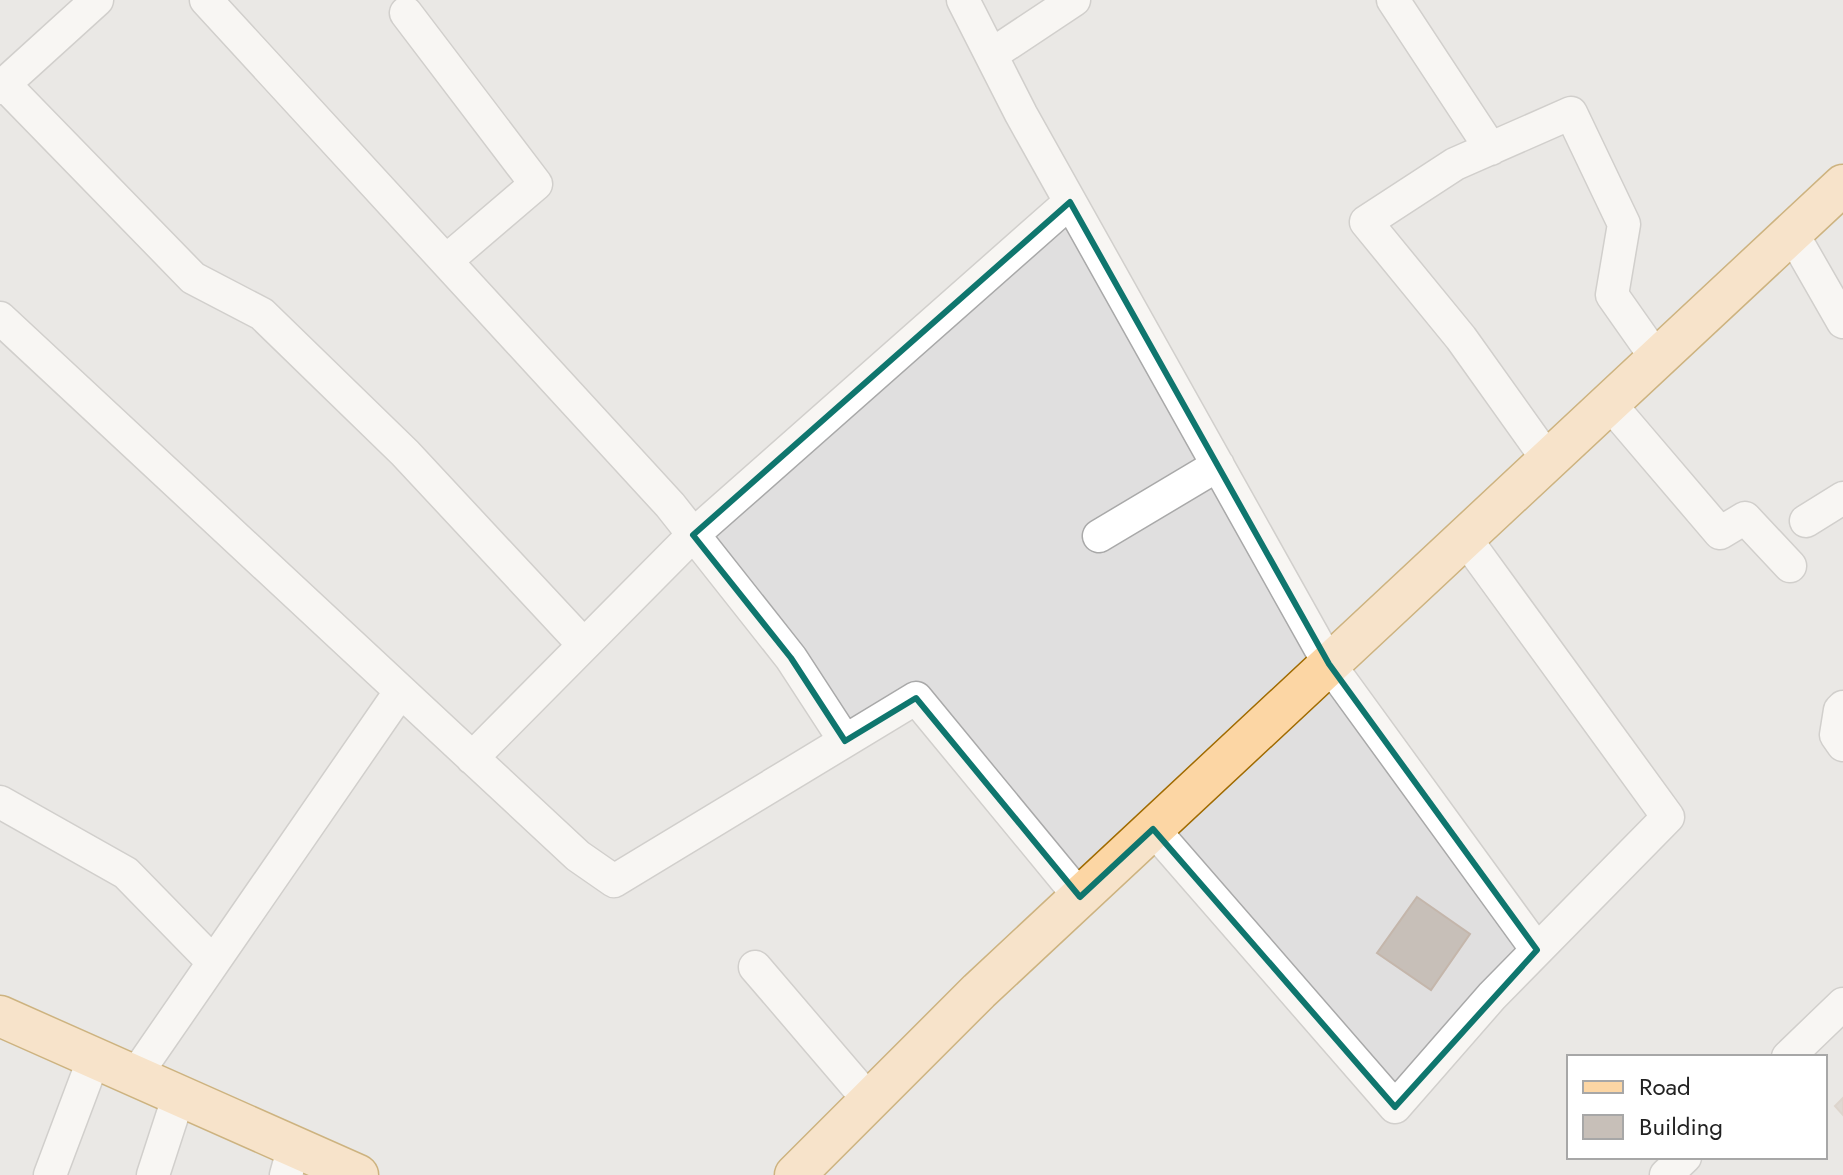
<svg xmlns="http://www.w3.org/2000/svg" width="1843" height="1175" font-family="Jost,sans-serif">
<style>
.residential{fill:#e0dfdf;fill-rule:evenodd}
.building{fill:#c7bfb8;stroke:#c4b6ab;stroke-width:2}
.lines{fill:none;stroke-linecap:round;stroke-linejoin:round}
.minor-casing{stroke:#a9a9a9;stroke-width:35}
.major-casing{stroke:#a06b00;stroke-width:43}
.minor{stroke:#fff;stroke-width:32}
.major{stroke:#fcd6a4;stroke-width:40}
.marked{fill:none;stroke:#0f766e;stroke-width:6;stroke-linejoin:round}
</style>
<rect width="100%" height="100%" fill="#f2efe9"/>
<path class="residential" d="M0,0H1843V1175H0ZM1569,1057H1825V1157H1569Z"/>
<path class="building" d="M1417,897L1470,934L1431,990L1377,953Z
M1843,1098V1115L1835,1106Z"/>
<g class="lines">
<g class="minor-casing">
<path id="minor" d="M206,0L670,505L791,658L845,741
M963,0L1021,114L1329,664L1537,950
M1393,0L1491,149
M406,13L536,184L446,261
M991,55L1074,0
M4,84L193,278L262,314L405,453L584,645
M0,88L97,0
M1792,233L1843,322
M0,318L578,856L614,881L916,698L1080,897
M1609,403L1720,533L1745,518L1790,566
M1548,460L1461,338L1366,222L1455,164L1571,113L1624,224L1612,295L1657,359
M1806,521L1843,498
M1099,536L1218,465
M1843,707L1840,710L1836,735L1843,745
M472,758L693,535L1070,202
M0,802L126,873L213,962
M1153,829L1395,1107L1492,996L1668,817L1465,538
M755,967L868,1099
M1788,1057L1843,1004
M135,1076L400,692
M50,1175L94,1058
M153,1175L179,1095
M286,1175L294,1146
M1666,1175L1685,1157"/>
</g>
<g class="major-casing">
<path id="major" d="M0,1016L358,1175
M795,1175L979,991L1843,185"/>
</g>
<use href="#minor" class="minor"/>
<use href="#major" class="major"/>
</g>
<path d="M0 0H1843V1175H0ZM1070,202L1329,664L1537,950L1395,1107L1153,829L1080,897L916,698L845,741L791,658L693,535Z" fill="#f2efe9" fill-opacity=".55" fill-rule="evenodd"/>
<path class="marked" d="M1070,202L1329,664L1537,950L1395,1107L1153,829L1080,897L916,698L845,741L791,658L693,535Z"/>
<rect x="1567" y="1055" width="260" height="104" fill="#ffffff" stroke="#a7a7a7" stroke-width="2"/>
<rect x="1583" y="1081" width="40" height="12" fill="#fcd6a4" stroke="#a7a7a7" stroke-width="2"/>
<text x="1639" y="1095" font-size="24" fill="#222222">Road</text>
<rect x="1583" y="1115" width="40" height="24" fill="#c7bfb8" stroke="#a7a7a7" stroke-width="2"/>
<text x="1639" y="1135" font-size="24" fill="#222222">Building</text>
</svg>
